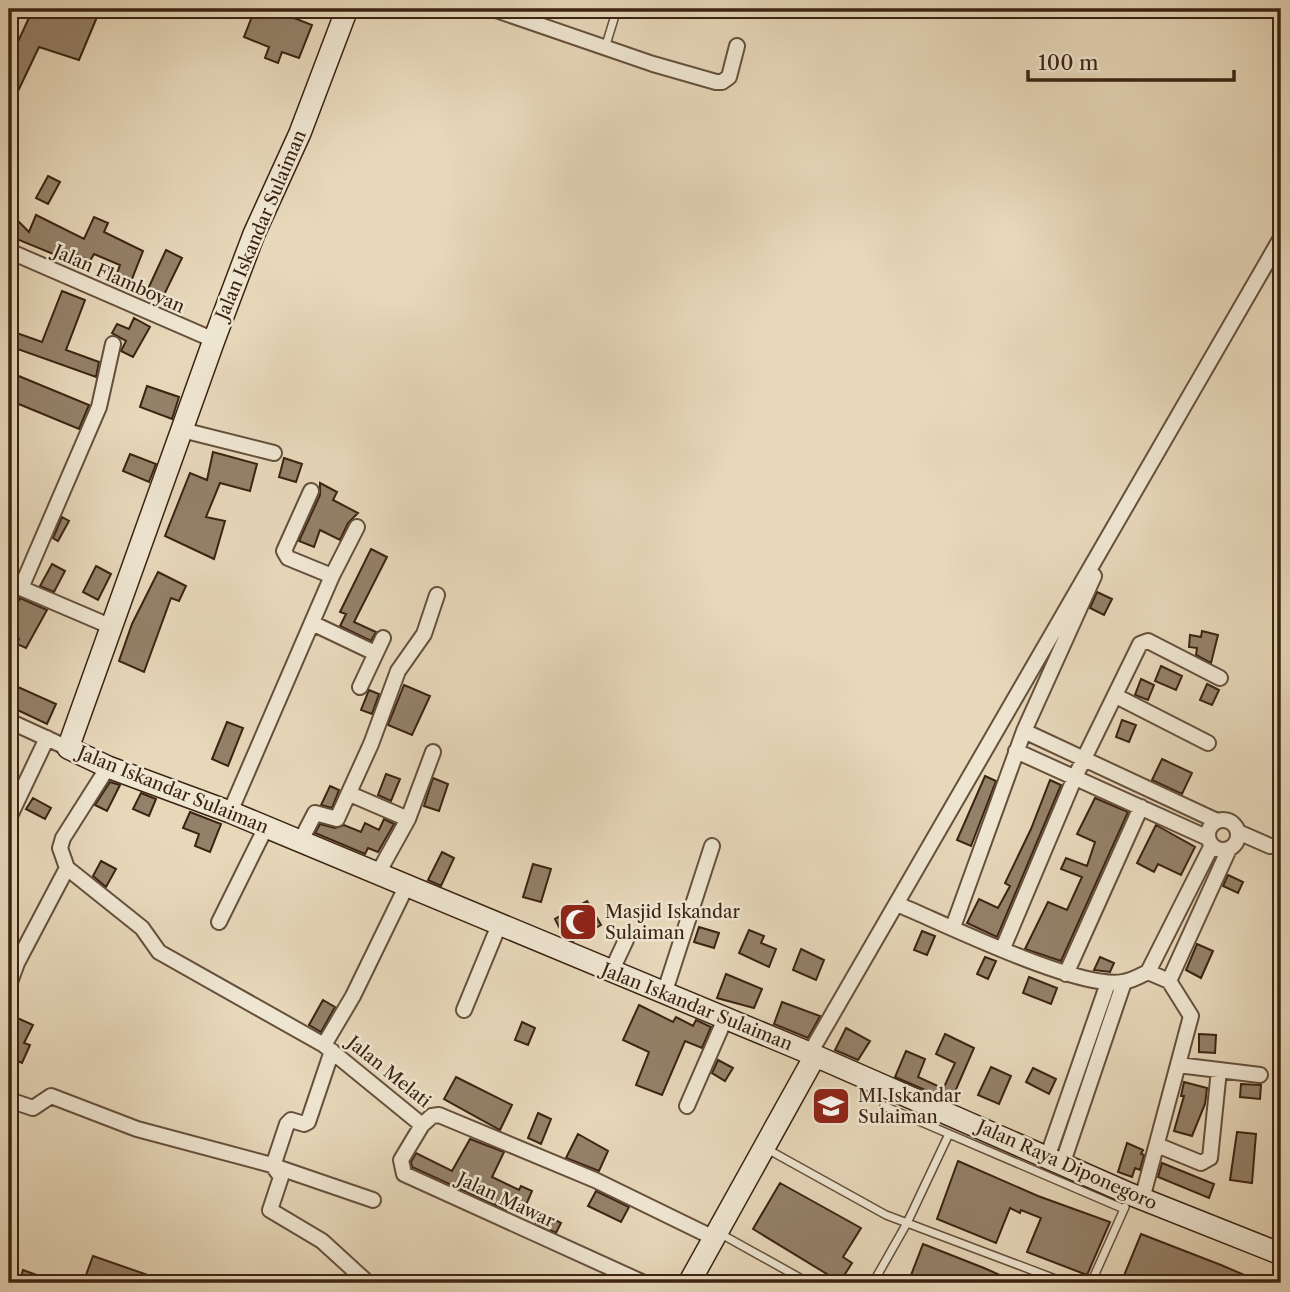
<svg xmlns="http://www.w3.org/2000/svg" width="1290" height="1292" font-family="'Libre Caslon Text',serif">
<style>
.building{fill:#948169;stroke:#3b2312;stroke-width:2}
.lines{fill:none;stroke-linecap:round;stroke-linejoin:round}
.lane-casing{stroke:#66503c;stroke-width:10}
.street-casing{stroke:#66503c;stroke-width:18}
.secondary-casing{stroke:#3b2312;stroke-width:24}
.lane{stroke:#efe6d2;stroke-width:7}
.street{stroke:#efe6d2;stroke-width:14}
.secondary{stroke:#efe6d2;stroke-width:21}
.labels{text-anchor:middle;dominant-baseline:central;stroke-width:5;stroke-linejoin:round;paint-order:stroke}
.street-label{font-size:18px;fill:#3b2312;stroke:#efe6d2}
.poi-label{font-size:18px;fill:#3b2312;stroke:#efe6d2;text-anchor:start}
</style>
<rect width="100%" height="100%" fill="#e7d8ba"/>
<filter id="stains"><feTurbulence type="fractalNoise" baseFrequency=".00286" numOctaves="4"/><feColorMatrix values="0 0 0 0 .2 0 0 0 0 .09 0 0 0 0 .02 0 0 0 .5 -.17"/></filter>
<radialGradient id="worn" r=".72"><stop offset=".6" stop-color="#630" stop-opacity="0"/><stop offset="1" stop-color="#630" stop-opacity=".3"/></radialGradient>
<path class="building" d="M33,9H56L72,15L77,9L97,17L79,60L39,47L9,110V61Z
M255,9H271L312,25L299,58L282,52L278,63L265,58L269,47L244,37Z
M48,176L60,182L48,204L36,198Z
M36,215L84,239L94,217L108,223L104,232L143,251L130,284L115,279L120,265L94,254L90,261L66,250L63,258L19,240L9,230L18,221L29,232Z
M166,250L182,258L162,299L147,291Z
M62,291L85,300L66,350L99,362L96,377L9,346L14,332L42,342Z
M134,318L150,327L133,357L121,351L126,341L112,333L117,324L129,329Z
M9,372L89,405L79,429L9,400Z
M147,386L179,397L172,419L140,407Z
M213,452L257,464L250,491L220,483L206,517L225,521L214,559L165,536L190,473L207,480Z
M130,454L156,464L149,482L123,471Z
M284,458L302,464L296,482L279,477Z
M320,483L337,492L333,500L358,513L348,523L340,540L320,530L314,547L299,541L320,495Z
M62,517L69,521L58,541L53,538Z
M371,549L387,557L354,622L376,632L371,641L340,626L346,614L340,612Z
M52,564L65,571L54,592L40,586Z
M96,566L111,574L98,600L83,592Z
M158,572L186,586L179,601L171,598L144,672L119,661L132,624Z
M1097,592L1112,599L1104,615L1090,608Z
M20,598L47,610L26,648L17,644L19,639L9,633L12,615Z
M1202,631L1218,635L1211,663L1196,655L1197,648L1189,647L1190,635L1201,637Z
M1161,666L1182,676L1176,690L1155,681Z
M1141,679L1154,685L1148,700L1135,695Z
M9,683L56,704L47,724L9,706Z
M1207,684L1219,690L1212,705L1200,700Z
M404,685L430,696L412,735L388,725Z
M369,690L379,694L372,714L361,710Z
M1122,720L1136,725L1129,742L1116,737Z
M227,722L243,728L228,766L212,759Z
M1162,759L1192,773L1182,794L1152,780Z
M386,774L400,779L391,801L378,795Z
M985,776L996,781L971,846L957,840Z
M433,778L448,784L439,811L424,806Z
M1050,780L1061,785L997,937L967,923L979,899L998,908L1010,886L1005,883L1031,829Z
M110,782L120,785L107,811L95,805Z
M330,786L339,790L332,808L321,805Z
M141,793L156,799L149,816L133,809Z
M33,798L51,808L45,819L26,809Z
M1095,798L1128,812L1061,961L1025,949L1048,902L1067,910L1082,877L1061,869L1066,858L1087,866L1095,842L1077,834Z
M190,812L221,824L210,852L195,846L199,834L183,828Z
M384,819L394,824L378,852L368,848L365,854L315,833L320,824L335,828L344,825L361,832L365,823L379,830Z
M1156,825L1195,847L1181,875L1158,864L1154,872L1137,863Z
M442,852L454,858L441,886L428,880Z
M101,861L116,869L106,887L93,876Z
M533,864L551,869L541,902L523,897Z
M1228,875L1243,882L1238,893L1223,886Z
M587,901L601,925L573,941L564,937L555,919Z
M699,927L719,933L714,948L694,942Z
M749,930L764,936L761,943L776,949L769,967L739,953Z
M922,931L935,936L927,955L914,950Z
M1197,944L1213,951L1201,978L1186,970Z
M801,949L824,960L816,980L793,970Z
M985,957L996,961L988,979L977,974Z
M1100,957L1114,963L1110,972L1094,970Z
M726,974L762,989L754,1008L717,998Z
M1029,977L1057,988L1051,1004L1023,993Z
M323,1000L335,1007L321,1032L309,1025Z
M782,1002L820,1016L808,1038L774,1024Z
M639,1005L673,1022L676,1017L693,1026L696,1020L711,1027L702,1048L685,1041L662,1095L636,1085L649,1052L623,1040Z
M13,1016L33,1025L24,1043L30,1045L22,1063L9,1057V1024Z
M522,1022L535,1028L528,1045L515,1040Z
M846,1028L870,1041L858,1060L835,1050Z
M945,1034L974,1048L951,1101L940,1096L955,1063L936,1054Z
M1199,1034L1216,1035L1215,1053L1199,1052Z
M906,1051L925,1059L918,1077L942,1088L939,1096L895,1077Z
M718,1060L733,1068L725,1081L712,1073Z
M991,1067L1011,1076L999,1104L978,1095Z
M1033,1068L1056,1079L1049,1094L1026,1082Z
M456,1077L512,1105L500,1130L444,1099Z
M1184,1082L1207,1088L1205,1104L1192,1136L1174,1131L1184,1096H1181Z
M1241,1084L1261,1085L1260,1099L1240,1097Z
M538,1113L551,1119L541,1144L528,1138Z
M1237,1132L1256,1134L1252,1183L1230,1180Z
M578,1134L608,1151L599,1171L566,1158Z
M470,1139L504,1152L492,1177L519,1190L521,1186L532,1191L523,1212L509,1205L506,1210L412,1167L411,1162L416,1153L452,1171Z
M1127,1143L1143,1150L1141,1154L1144,1155L1140,1170L1135,1168L1132,1177L1118,1172Z
M958,1161L1038,1196L1110,1222L1087,1275L1027,1252L1041,1218L1021,1210L1020,1213L1010,1208L996,1243L937,1219Z
M1162,1163L1214,1184L1209,1198L1158,1177Z
M780,1183L861,1228L843,1257L852,1263L840,1282L753,1229Z
M596,1191L629,1207L621,1222L588,1206Z
M541,1213L561,1223L556,1233L536,1223Z
M1141,1234L1221,1265L1263,1283H1215L1201,1277L1198,1283H1121Z
M923,1244L984,1268L1018,1283H908Z
M93,1256L165,1281V1283H83Z
M23,1270L56,1282L55,1283H19Z"/>
<g class="lines">
<g class="lane-casing">
<path id="lane" d="M605,48L617,9
M884,1106L1124,1209
M767,1149L886,1215L1066,1283
M721,1234L809,1283
M873,1283L907,1223L949,1134
M1091,1283L1125,1207"/>
</g>
<g class="street-casing">
<path id="street" d="M493,9L653,64L716,82H722L729,77L737,46
M9,251L214,340
M182,430L274,453
M311,491L284,551L288,558L332,576
M9,583L112,627
M21,588L99,407L113,344
M312,623L375,653
M360,687L383,638
M1116,696L1208,743
M9,721L68,748
M1024,731L1217,821
M1016,751L1208,838
M350,794L408,819
M230,812L332,576L357,527
M9,818L47,738
M1208 835a15 15 0 1 1 30 0a15 15 0 1 1-30 0Z
M1238,832L1270,846
M300,842L315,813L337,819L371,744L398,671L424,634L437,595
M67,868L142,928L159,952L324,1045L422,1125L432,1116L439,1115L595,1180L716,1239
M377,875L408,819L433,752
M904,907C949,926 1080,990 1123,982C1131,981 1140,976 1148,972L1212,845
M219,922L266,827
M953,927L1024,731L1094,576
M1003,948L1075,777L1140,644L1148,641L1220,678
M611,972L626,940
M1066,974L1141,807
M1169,981L1229,849
M9,985L17,963L67,868L60,848L63,838L108,767
M664,994L712,846
M464,1010L499,925
M324,1045L353,996L406,887
M332,1051L308,1122L304,1124L291,1120L287,1124L273,1166L281,1177L270,1210L322,1241L368,1283
M810,1053L1281,238
M1178,1065L1260,1075
M9,1100L33,1108L51,1096L137,1129L268,1164L373,1200
M687,1106L725,1019
M422,1125L401,1160L404,1174L644,1283
M1157,1145L1201,1163L1210,1158L1219,1070
M1047,1158L1108,983
M1062,1165L1124,982
M1142,1199L1191,1016L1169,981L1148,972"/>
</g>
<g class="secondary-casing">
<path id="secondary" d="M347,9L300,133L254,234L214,340L68,748L108,767L230,812L802,1050L1130,1194L1281,1254
M689,1283L815,1056"/>
</g>
<use href="#lane" class="lane"/>
<use href="#street" class="street"/>
<use href="#secondary" class="secondary"/>
</g>
<defs>
<g id="mosque-square" transform="scale(2.0125)"><rect x="-9" y="-9" width="18" height="18" rx="4" fill="#8f2418" stroke="#efe6d2"/><path d="M3.5-4.9A6 6 0 1 0 3.5 4.9A5 5 0 1 1 3.5-4.9Z" fill="#fff"/></g>
<g id="school-square" transform="scale(2.0125)"><rect x="-9" y="-9" width="18" height="18" rx="4" fill="#8f2418" stroke="#efe6d2"/><path d="M0-5L7-2L0 1L-7-2ZM-4 1L0 2.5L4 1V4Q0 6-4 4Z" fill="#fff"/></g>
</defs>
<g fill-rule="evenodd">
<use href="#mosque-square" x="578" y="922"/>
<use href="#school-square" x="831" y="1106"/>
</g>
<g class="labels">
<g class="street-label">
<text transform="translate(261 225) rotate(-67)">Jalan Iskandar Sulaiman</text>
<text transform="translate(119 279) rotate(24)">Jalan Flamboyan</text>
<text transform="translate(173 790) rotate(22)">Jalan Iskandar Sulaiman</text>
<text transform="translate(697 1007) rotate(22)">Jalan Iskandar Sulaiman</text>
<text transform="translate(389 1072) rotate(39)">Jalan Melati</text>
<text transform="translate(1067 1165) rotate(24)">Jalan Raya Diponegoro</text>
<text transform="translate(506 1200) rotate(25)">Jalan Mawar</text>
</g>
<g class="poi-label">
<text x="605" y="912">Masjid Iskandar<tspan x="605" dy="21">Sulaiman</tspan></text>
<text x="858" y="1096">MI Iskandar<tspan x="858" dy="21">Sulaiman</tspan></text>
</g>
</g>
<rect width="1290" height="1292" fill="none" stroke="#e7d8ba" stroke-width="35"/>
<rect x="10" y="10" width="1269" height="1271" fill="none" stroke="#3b2312" stroke-width="3.5"/>
<rect x="18" y="18" width="1255" height="1257" fill="none" stroke="#3b2312" stroke-width="2"/>
<path d="M1028 70v10h206v-10" fill="none" stroke="#3b2312" stroke-width="3.5"/>
<text x="1038" y="70" font-size="21" fill="#3b2312" stroke="#efe6d2" stroke-width="5" paint-order="stroke">100 m</text>
<rect width="100%" height="100%" filter="url(#stains)"/>
<rect width="100%" height="100%" fill="url(#worn)"/>
</svg>
